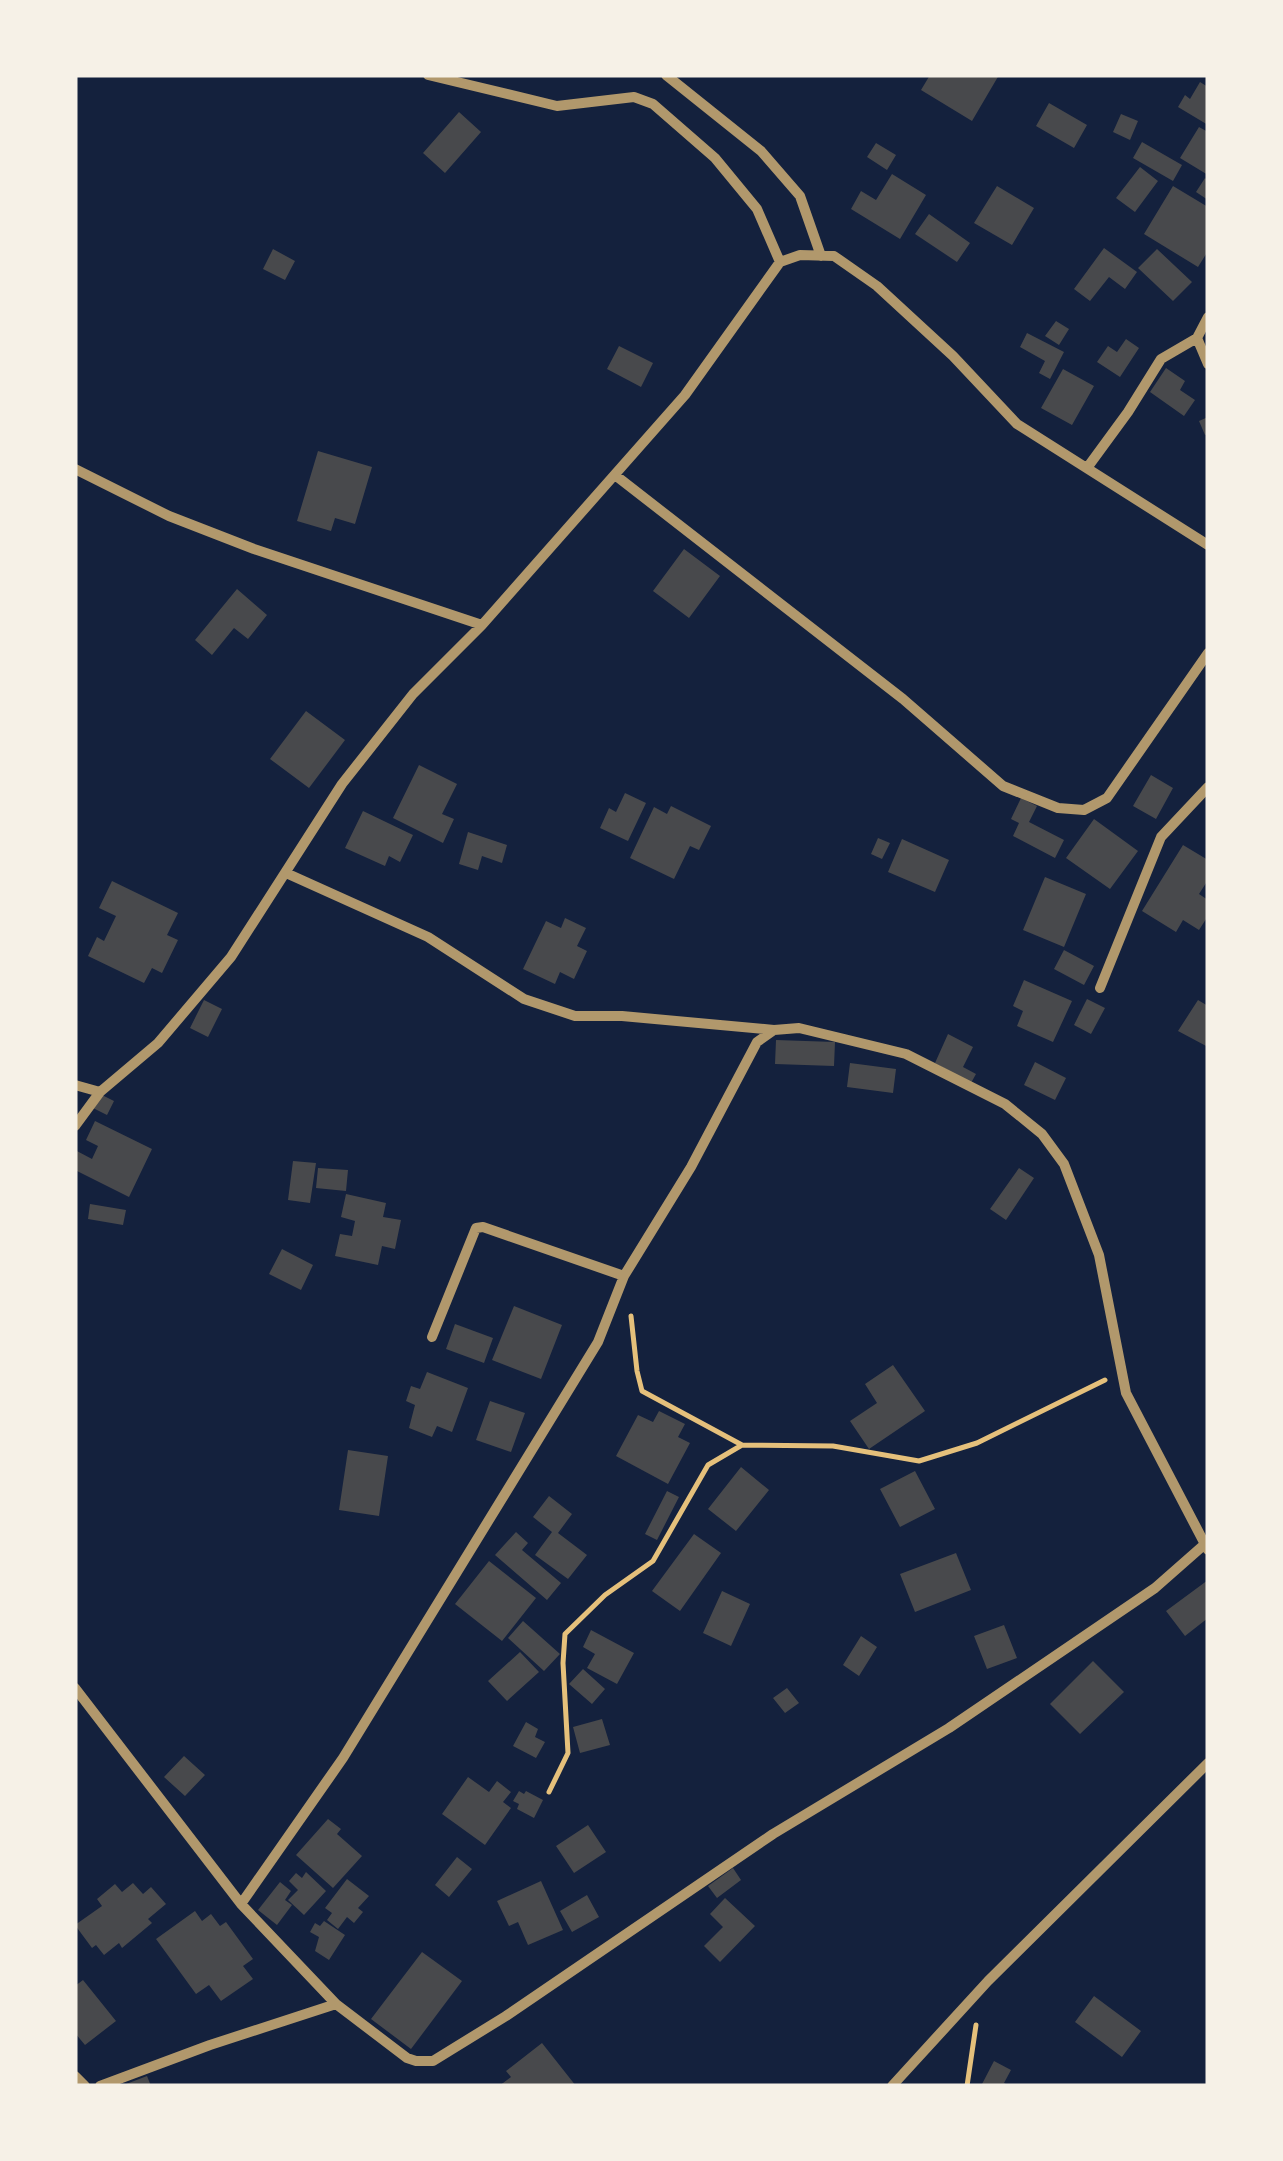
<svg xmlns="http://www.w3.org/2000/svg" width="1283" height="2161" font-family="Poppins,sans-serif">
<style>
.building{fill:#48494c}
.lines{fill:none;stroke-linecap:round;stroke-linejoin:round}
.path{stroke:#e5c07b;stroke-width:5}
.minor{stroke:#b1986c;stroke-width:10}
</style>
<rect width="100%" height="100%" fill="#14213d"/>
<path class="building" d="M930,75H999L972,121L921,90Z
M1200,82L1208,87V125L1178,107L1185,95L1190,99Z
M1049,103L1087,125L1074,148L1036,126Z
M459,112L481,132L445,173L423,153Z
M1121,114L1138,121L1130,140L1113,132Z
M1199,127L1208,132V175L1180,158Z
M1142,142L1182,165L1173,181L1133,158Z
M876,143L896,155L887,170L867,157Z
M1140,167L1158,181L1135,212L1116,198Z
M892,174L926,195L900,239L851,209L861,191L876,200Z
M1205,178L1208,181V200L1196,192Z
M997,186L1034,208L1012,245L974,223Z
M1173,186L1208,207V251L1198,267L1144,234Z
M929,214L970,243L957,262L915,234Z
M1104,248L1137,272L1125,289L1109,277L1090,301L1074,289Z
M273,249L295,261L285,280L263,269Z
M1157,249L1192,282L1173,301L1138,268Z
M1056,321L1069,329L1059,345L1045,336Z
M1027,333L1064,352L1050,379L1039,373L1045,361L1020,347Z
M1126,339L1139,348L1120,377L1097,362L1108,346L1117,352Z
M619,346L653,363L641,387L607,369Z
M1166,368L1185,381L1180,390L1195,400L1184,416L1150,392Z
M1063,369L1094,386L1072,425L1041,408Z
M1208,417V434L1205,435L1199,421Z
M318,451L372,467L355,524L335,518L331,531L297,521Z
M684,549L720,576L689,618L653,591Z
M237,589L267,615L248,639L234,628L212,655L195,640Z
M306,711L345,740L309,788L270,759Z
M419,765L457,784L442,814L454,819L443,843L393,818Z
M1151,775L1173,788L1156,819L1133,806Z
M625,793L646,803L628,841L600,828L609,808L616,812Z
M1021,798L1037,806L1029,822L1064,840L1055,858L1013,836L1019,823L1011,819Z
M671,806L711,826L699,850L690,846L674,879L630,858L654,807L667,814Z
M363,811L413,835L400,862L389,856L385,866L345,848Z
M1094,819L1138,851L1110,889L1066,858Z
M468,832L507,845L502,863L482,856L478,870L459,864Z
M878,838L890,843L882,859L871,854Z
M902,839L949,860L935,892L888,872Z
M1183,845L1208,860V880L1199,894L1208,900V916L1199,930L1183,920L1176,932L1142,911Z
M1045,877L1086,894L1064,947L1023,930Z
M112,881L178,913L167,935L178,940L162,973L152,968L144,983L88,956L97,937L104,941L116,916L99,908Z
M565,918L586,928L577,946L587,951L574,979L560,972L555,984L523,969L546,921L561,928Z
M1064,950L1094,966L1084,985L1054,969Z
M1024,980L1072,1001L1053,1042L1017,1026L1023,1011L1013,1006Z
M1087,999L1105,1008L1091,1034L1074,1025Z
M204,1000L222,1009L208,1037L190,1028Z
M1198,1000L1208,1006V1047L1178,1031Z
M948,1034L973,1047L963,1067L976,1074L971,1083L935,1063Z
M776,1040L835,1042L834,1066L775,1064Z
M1035,1062L1066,1078L1055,1100L1024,1085Z
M850,1063L896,1069L893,1093L847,1087Z
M100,1094L114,1101L107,1115L93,1108Z
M95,1121L152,1149L129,1197L75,1170V1150L92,1159L98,1146L86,1140Z
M293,1161L316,1163L310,1203L288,1200Z
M318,1168L348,1170L346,1191L316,1188Z
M1019,1168L1034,1178L1006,1220L990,1209Z
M346,1194L386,1203L383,1217L401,1220L395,1249L382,1246L378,1265L335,1256L340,1234L352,1236L355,1221L341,1217Z
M90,1204L126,1210L123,1225L88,1219Z
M282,1249L313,1265L301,1290L269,1274Z
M514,1306L562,1325L541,1379L492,1360Z
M455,1324L493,1338L484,1363L446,1349Z
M893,1365L925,1411L869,1449L850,1421L877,1403L865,1384Z
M427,1372L468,1388L452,1432L437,1426L432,1437L409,1428L415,1405L406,1401L411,1386L420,1389Z
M490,1401L525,1413L511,1452L476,1440Z
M659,1411L685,1424L678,1437L690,1443L668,1484L616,1456L638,1415L653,1422Z
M348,1450L388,1456L379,1516L339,1510Z
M741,1467L769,1490L736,1531L708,1509Z
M915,1471L935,1509L900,1527L880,1489Z
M667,1491L679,1497L657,1540L645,1534Z
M549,1496L572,1514L558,1533L587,1555L568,1579L535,1555L552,1532L533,1517Z
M516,1532L528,1543L522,1550L561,1583L547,1600L495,1555Z
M694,1534L721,1553L680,1611L652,1591Z
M956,1553L971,1590L915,1612L900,1574Z
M489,1561L536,1598L502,1641L455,1604Z
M1208,1580V1618L1185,1636L1166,1611Z
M722,1591L750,1604L731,1646L703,1633Z
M523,1621L560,1654L544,1671L508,1638Z
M1004,1625L1017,1658L987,1669L974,1636Z
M591,1630L634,1653L617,1684L587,1668L595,1654L583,1647Z
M861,1636L877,1647L859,1676L843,1665Z
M520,1652L539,1672L507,1701L488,1681Z
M1093,1661L1124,1692L1080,1734L1050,1704Z
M583,1669L605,1689L592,1704L569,1684Z
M787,1688L799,1703L785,1713L773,1698Z
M602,1719L610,1745L580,1753L573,1727Z
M526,1722L538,1729L535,1737L545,1742L536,1758L513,1746Z
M184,1756L205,1775L185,1796L164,1777Z
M468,1777L489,1792L497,1781L511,1792L503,1802L511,1808L485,1845L442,1814Z
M519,1791L524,1794L526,1791L543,1800L534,1818L517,1809L519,1804L513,1801Z
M328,1819L341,1829L337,1834L362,1856L333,1888L296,1855Z
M588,1825L606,1852L574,1873L556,1846Z
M457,1857L472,1869L449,1897L435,1885Z
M733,1868L741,1880L717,1898L708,1886Z
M306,1872L326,1891L304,1915L288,1900L298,1890L289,1881L296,1873L302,1878Z
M347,1879L369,1896L358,1908L363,1912L354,1923L347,1917L338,1929L327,1920L332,1913L325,1908Z
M541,1881L563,1930L528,1945L518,1922L509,1926L497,1901Z
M280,1882L291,1891L285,1900L292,1905L277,1925L258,1910Z
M133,1883L143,1894L151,1887L166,1904L148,1919L152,1923L122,1948L119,1943L104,1955L96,1945L92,1948L75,1925L102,1906L97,1899L115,1884L122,1892Z
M587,1895L599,1917L572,1932L560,1911Z
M725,1898L755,1926L720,1962L704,1946L723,1927L710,1914Z
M195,1911L202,1921L211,1914L220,1926L226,1922L253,1959L243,1966L253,1979L221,2001L209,1985L196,1994L156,1939Z
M324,1921L345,1935L329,1960L315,1951L319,1937L310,1932L315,1923L320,1926Z
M422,1952L462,1981L411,2049L371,2019Z
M83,1980L116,2021L85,2045L75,2033V1986Z
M1094,1996L1141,2031L1122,2057L1075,2022Z
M542,2043L576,2086H499L511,2077L506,2071Z
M994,2061L1011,2070L1004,2083L1010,2086H981Z
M147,2076L151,2086H121Z"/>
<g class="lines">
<path class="path" d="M631,1316L637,1371L642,1391L742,1445
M549,1792L568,1753L563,1663L565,1634L605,1595L653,1561L708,1465L742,1445L833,1446L919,1461L977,1443L1105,1380
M967,2086L976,2025"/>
<path class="minor" d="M428,75L557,106L634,97L653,104L715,158L757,209L780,262
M666,75L761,151L800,196L821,256
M1208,317L1197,338L1208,364
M1087,468L1128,412L1161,359L1197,338
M75,469L169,516L254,549L482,625
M615,475L903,699L1003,786L1058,808L1084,810L1107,798L1208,653
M286,873L428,937L524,999L575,1016H622L774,1030
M1100,988L1161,837L1208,787
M75,1085L100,1092
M75,1126L100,1092L158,1043L231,957L342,784L413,694L482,625L685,395L780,262L800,255L834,256L877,286L953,356L1017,424L1208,545
M432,1337L476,1228L483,1227L624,1276
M75,1688L241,1904L336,2004L407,2058L416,2061H433L506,2016L773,1834L949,1728L1155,1588L1205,1544
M241,1904L343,1758L598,1342L624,1276L691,1167L757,1042L774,1030L799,1028L906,1054L1005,1104L1042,1134L1064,1164L1099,1255L1126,1393L1208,1550
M75,2076L85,2086
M100,2086L210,2045L336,2004
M892,2086L988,1981L1208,1763"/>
</g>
<rect width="1283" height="2161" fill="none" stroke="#f6f1e7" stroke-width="155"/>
</svg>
